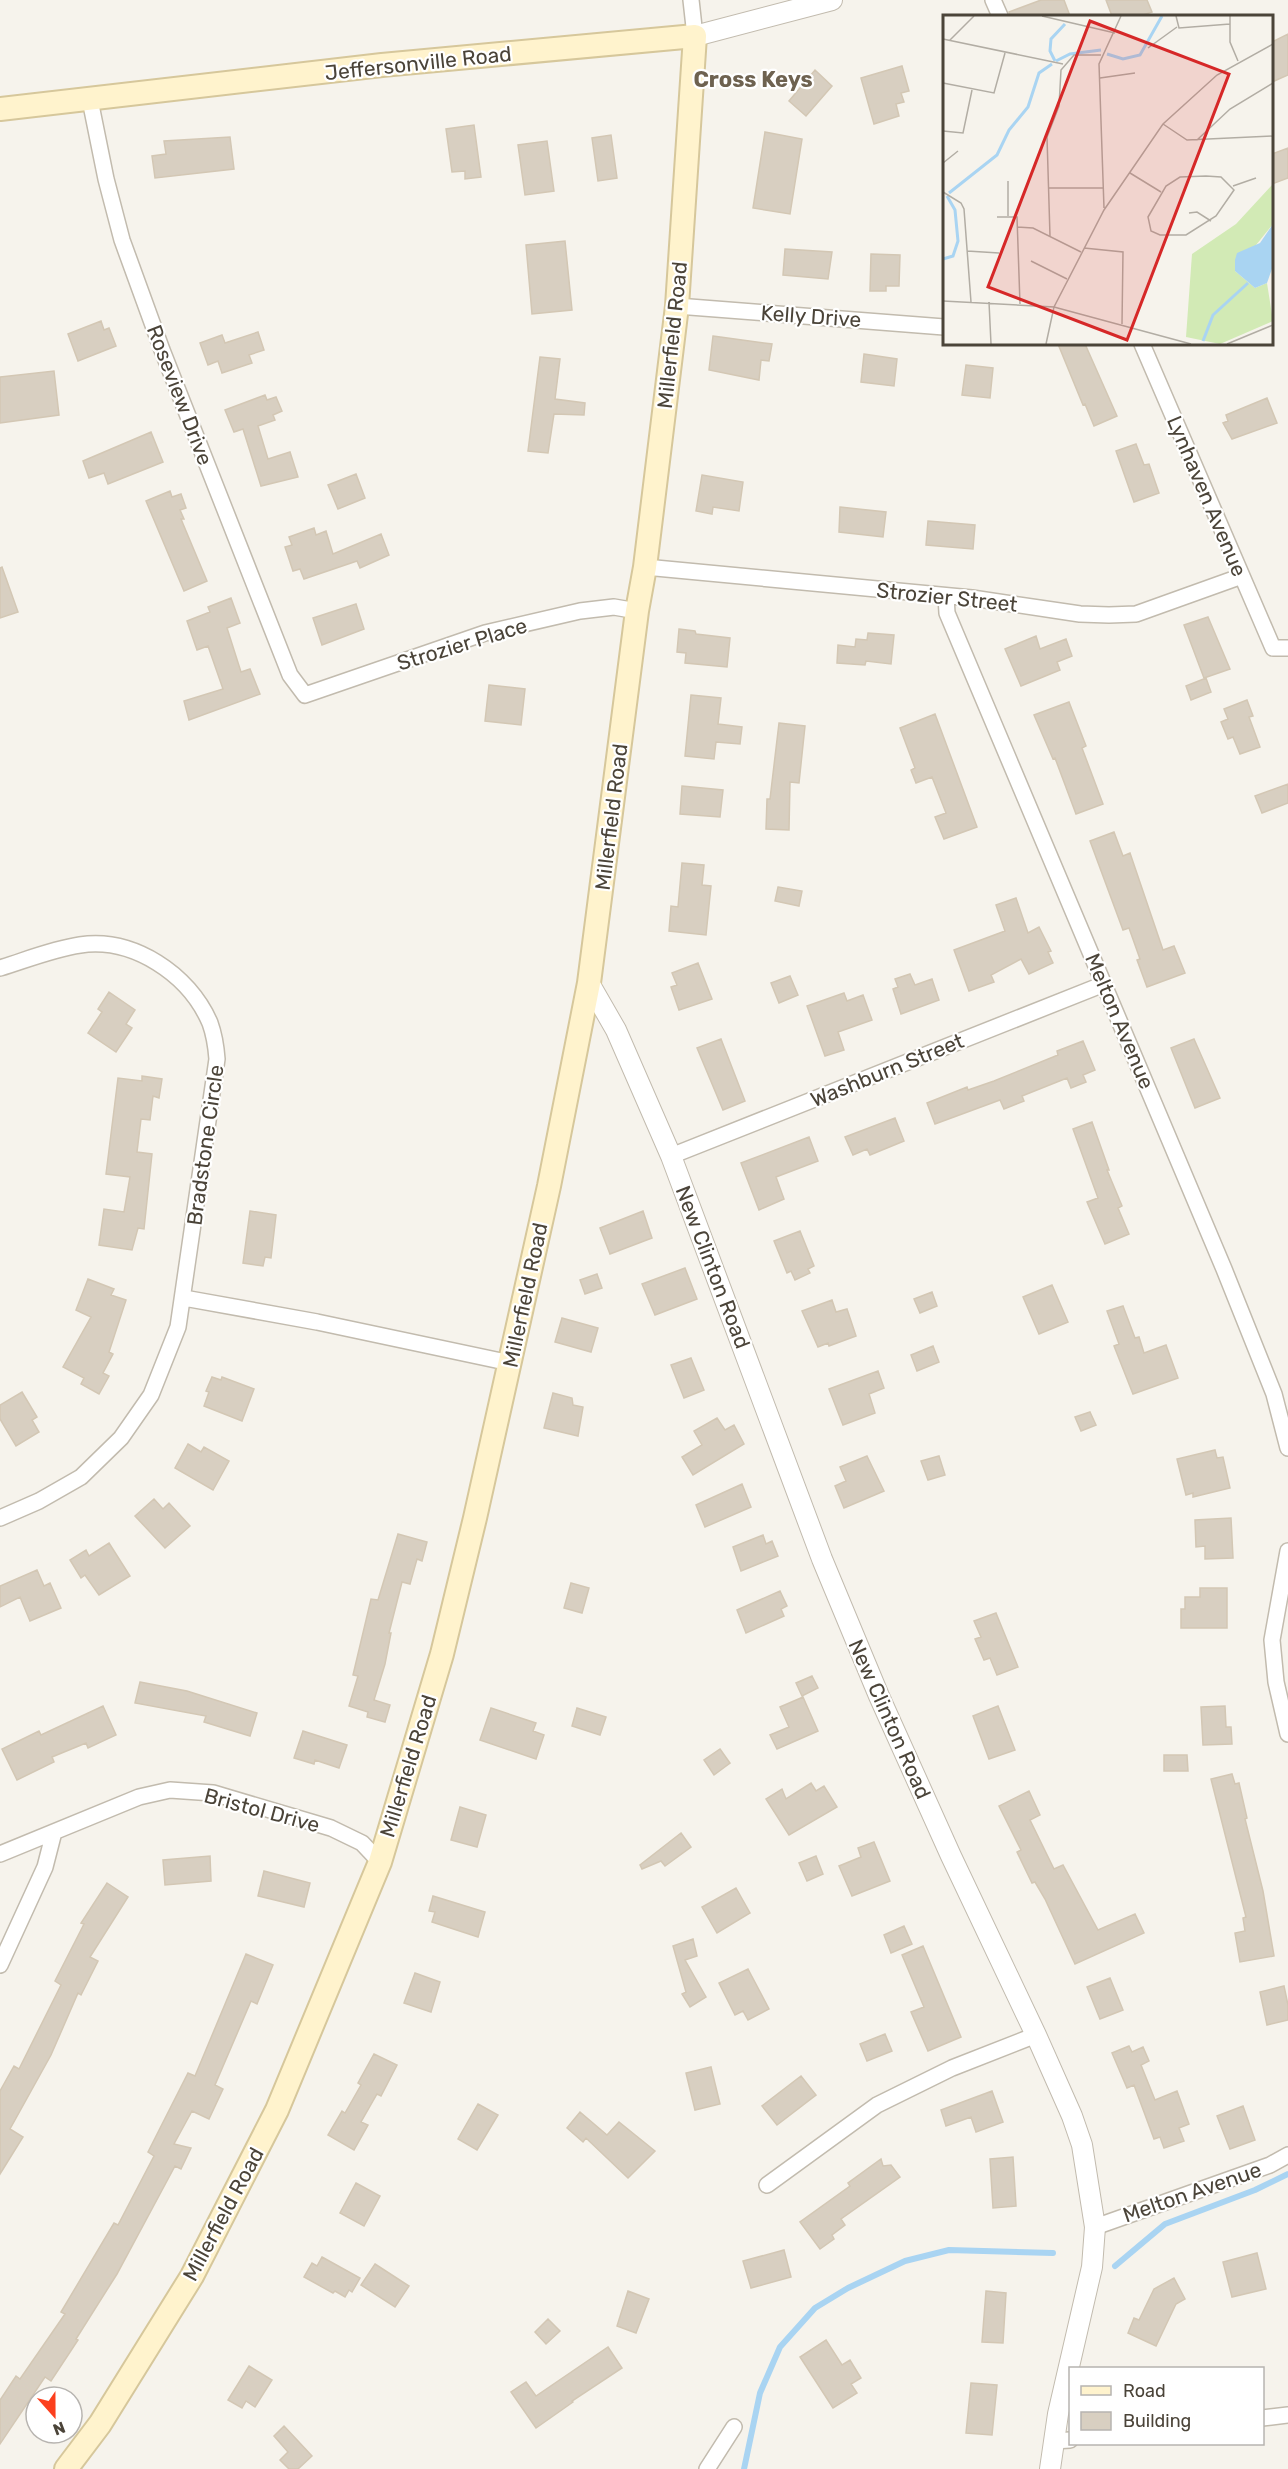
<svg xmlns="http://www.w3.org/2000/svg" width="1288" height="2469" font-family="Rubik,sans-serif">
<style>
.lines{fill:none;stroke-linecap:round;stroke-linejoin:round}
.stream{stroke:#a9d4f2;stroke-width:6}
.building{fill:#d8cfc1;stroke:#d3c7b4;stroke-width:1.5}
.minor-casing{stroke:#c2bbae;stroke-width:18}
.tertiary-casing{stroke:#c2bbae;stroke-width:22}
.secondary-casing{stroke:#d6c79b;stroke-width:26}
.minor{stroke:#fff;stroke-width:15}
.tertiary{stroke:#fff;stroke-width:20}
.secondary{stroke:#fff3cd;stroke-width:22}
.labels{text-anchor:middle;dominant-baseline:central;stroke-width:4.5;stroke-linejoin:round;paint-order:stroke}
.street-label{font-size:21px;fill:#4b4439;stroke:#fff}
.neighbourhood-label{font-size:22px;font-weight:bold;fill:#6e6250;stroke:#fff}
.inset-river{fill:none;stroke:#a9d4f2;stroke-width:3}
.inset-road{fill:none;stroke:#b2ada4;stroke-width:1.5}
.view{fill:#d62828;fill-opacity:0.15;stroke:#d62828;stroke-width:3}
.inset-edge{fill:none;stroke:#4b4439;stroke-width:3}
</style>
<rect width="100%" height="100%" fill="#f6f3ec"/>
<g class="lines">
<path class="stream" d="M1115,2266L1165,2224L1255,2190L1288,2174
M744,2469L760,2393L780,2347L815,2308L848,2288L905,2261L949,2250L1053,2253"/>
</g>
<path class="building" d="M1041,0H1064L1070,16H1010L1009,12Z
M1106,0H1147L1152,12L1140,16H1112Z
M1288,34V75L1272,82V42Z
M902,66L909,91L901,93L904,102L896,104L899,116L874,124L861,78Z
M815,70L832,86L806,116L789,101Z
M474,125L481,177L465,179V171L452,172L446,129Z
M765,132L802,139L790,214L753,208Z
M611,135L617,178L598,181L592,138Z
M230,137L234,169L155,178L152,156L166,154L164,141Z
M547,141L554,191L525,195L518,145Z
M1288,148V178L1272,184V154Z
M565,241L572,310L532,314L526,245Z
M785,249L832,252L828,279L783,275Z
M871,254L900,255L899,286H886V291H870Z
M101,321L104,330L109,328L116,346L78,361L68,334Z
M258,332L264,350L249,355L252,363L222,373L218,361L208,365L200,343L222,335L225,343Z
M713,336L772,344L769,361L761,360L759,380L709,370Z
M1058,344H1085L1117,416L1094,426L1085,404L1083,405Z
M864,354L897,359L894,386L861,382Z
M540,357L560,359L555,399L585,403L584,415L554,414L548,453L528,451Z
M966,365L993,368L990,398L962,395Z
M54,371L59,415L0,423V377Z
M265,395L267,400L276,397L282,411L273,415L275,420L258,426L268,459L290,452L298,477L261,486L243,429L234,432L225,410Z
M1267,398L1277,423L1232,439L1223,423L1228,421L1226,415Z
M151,432L163,462L108,484L104,473L89,478L83,461Z
M1136,444L1144,465L1149,464L1159,493L1134,502L1116,451Z
M356,474L365,498L338,509L328,485Z
M702,475L743,482L739,511L713,507L712,514L696,511Z
M170,491L172,497L181,494L186,508L180,510L184,519H181L207,581L184,591L146,501Z
M840,507L886,512L883,537L839,532Z
M928,521L975,525L973,549L926,545Z
M314,528L316,535L326,531L333,554L381,534L389,555L360,568L357,561L304,579L300,569L293,571L285,547L292,545L289,537Z
M2,567L18,612L0,618V568Z
M231,598L240,623L227,628L241,672L250,669L260,694L189,720L184,701L223,689L208,646L197,650L187,621L210,612L208,607Z
M356,604L364,629L322,645L313,618Z
M1208,617L1230,669L1204,678L1184,625Z
M679,629L695,631L696,634L730,638L727,667L685,663L686,653L677,652Z
M868,633L894,635L891,664L866,661L865,665L837,663L838,645L855,647L856,639L867,640Z
M1036,636L1040,649L1066,639L1072,656L1057,662L1060,670L1021,686L1005,649Z
M1206,678L1211,692L1191,700L1186,686Z
M489,685L525,689L521,725L485,721Z
M691,695L721,698L718,724L742,727L740,744L716,742L714,759L685,756Z
M1247,700L1253,716L1249,717L1260,747L1240,754L1233,737L1228,739L1221,722L1228,719L1224,709Z
M1069,702L1086,746L1082,748L1103,804L1076,814L1055,758L1053,759L1034,715Z
M935,714L977,827L944,839L935,817L946,813L932,777L916,783L911,770L915,768L900,728Z
M779,723L805,726L799,783L790,782L789,830L766,829L767,799H770Z
M1288,784V803L1262,813L1255,796Z
M682,786L723,790L720,817L680,814Z
M1114,832L1123,856L1130,853L1163,950L1174,946L1185,973L1147,987L1137,960L1140,959L1129,928L1123,930L1090,841Z
M682,863L704,865L702,885L711,886L706,935L669,931L671,906L678,907Z
M778,887L802,891L799,906L775,901Z
M1016,898L1028,933L1039,927L1051,951L1048,952L1053,963L1029,974L1021,959L991,975L994,982L969,991L954,950L1005,931L996,905Z
M698,963L712,999L679,1010L671,987L677,985L672,973Z
M910,974L915,985L932,979L939,1000L901,1014L893,989L898,987L895,979Z
M790,976L798,995L779,1003L771,983Z
M109,992L135,1010L126,1024L132,1028L116,1052L88,1033L102,1012L98,1009Z
M844,993L847,1001L863,995L872,1020L838,1032L844,1050L825,1056L807,1006Z
M721,1039L745,1101L723,1110L697,1048Z
M1194,1039L1220,1098L1195,1108L1171,1048Z
M1083,1041L1095,1070L1083,1075L1086,1082L1071,1088L1067,1078L1022,1096L1024,1101L1004,1109L1000,1100L935,1124L927,1103L967,1087L968,1090L994,1081L1058,1055L1057,1051Z
M142,1076L162,1079L159,1098L153,1096L150,1120L141,1119L137,1152L152,1154L144,1229L138,1228L132,1250L99,1245L104,1209L124,1212L130,1177L106,1174L118,1078L142,1081Z
M895,1118L904,1141L870,1155L867,1149L853,1155L845,1137Z
M1092,1122L1109,1170H1107L1122,1206L1118,1208L1129,1234L1105,1244L1087,1202L1098,1198L1073,1129Z
M809,1137L818,1161L776,1177L784,1199L759,1210L741,1163Z
M250,1211L276,1215L271,1258L265,1257L263,1266L243,1263Z
M643,1211L652,1238L610,1254L600,1228Z
M800,1231L814,1266L808,1269L810,1273L795,1280L791,1271L787,1273L774,1241Z
M685,1268L697,1299L655,1315L642,1284Z
M597,1274L602,1288L585,1294L580,1280Z
M88,1279L114,1289L111,1295L126,1300L109,1352L113,1354L103,1373L109,1376L99,1394L81,1384L84,1378L63,1367L91,1317L76,1310Z
M1052,1285L1068,1322L1039,1334L1023,1297Z
M932,1292L937,1306L920,1313L914,1299Z
M832,1300L836,1312L847,1309L856,1336L829,1346L828,1343L818,1347L802,1311Z
M1123,1306L1135,1338L1139,1337L1144,1353L1166,1345L1178,1378L1133,1394L1114,1346L1119,1344L1107,1311Z
M562,1318L598,1328L591,1352L555,1342Z
M933,1346L939,1362L917,1371L911,1355Z
M691,1358L704,1390L684,1398L671,1365Z
M878,1371L884,1388L869,1394L875,1413L843,1425L829,1389Z
M212,1377L221,1380L222,1377L254,1389L242,1421L204,1406L209,1392L206,1391Z
M22,1392L37,1417L32,1420L39,1432L16,1446L0,1419V1405Z
M553,1393L572,1398L573,1405L583,1407L578,1436L544,1428Z
M1090,1412L1096,1425L1081,1431L1075,1417Z
M717,1418L725,1430L734,1425L744,1444L693,1475L682,1457L702,1445L694,1431Z
M188,1444L201,1452L204,1447L229,1461L213,1490L175,1468Z
M1215,1450L1217,1458L1223,1457L1230,1488L1193,1497V1493L1186,1495L1177,1459Z
M867,1456L884,1491L844,1508L835,1486L846,1481L840,1467Z
M939,1456L945,1475L928,1480L921,1461Z
M742,1484L751,1507L705,1527L696,1505Z
M154,1499L163,1509L169,1503L190,1526L165,1548L135,1516Z
M1231,1518L1233,1558L1205,1559V1546L1196,1547L1195,1520Z
M398,1534L427,1542L422,1561L417,1559L410,1584L402,1582L389,1633H391L385,1664L374,1700L390,1705L385,1722L367,1717L368,1712L349,1706L358,1676L353,1675L371,1599L378,1600Z
M763,1535L766,1544L772,1541L778,1556L741,1571L733,1547Z
M109,1543L130,1576L99,1595L85,1575L81,1578L70,1560L86,1550L89,1556Z
M37,1570L44,1586L50,1583L61,1608L30,1621L20,1597L0,1607V1586Z
M571,1583L589,1588L582,1613L564,1608Z
M1200,1588H1227V1628H1181V1609H1185V1597H1200Z
M780,1591L787,1606L781,1609L784,1616L746,1633L737,1610Z
M996,1613L1018,1667L997,1675L990,1658L984,1660L975,1639L981,1637L974,1621Z
M812,1676L818,1688L802,1696L796,1683Z
M140,1682L187,1691L257,1713L250,1736L204,1722L206,1716L135,1703Z
M803,1697L818,1731L777,1749L770,1735L789,1727L780,1707Z
M103,1706L116,1735L88,1748L86,1743L52,1757L54,1762L17,1780L2,1749L39,1731L41,1735Z
M998,1706L1015,1750L989,1759L973,1716Z
M1225,1706L1226,1727H1231L1232,1744L1203,1745L1201,1707Z
M491,1708L536,1723L533,1731L544,1735L536,1759L480,1740Z
M577,1708L606,1717L600,1735L572,1726Z
M303,1731L347,1745L339,1768L315,1760L314,1764L294,1758Z
M720,1749L730,1763L714,1775L704,1760Z
M1164,1755H1187L1188,1771H1164Z
M1232,1774L1235,1784L1239,1783L1247,1818L1245,1819L1263,1891L1274,1956L1240,1962L1235,1933L1245,1931L1243,1918L1246,1917L1211,1779Z
M811,1783L816,1791L824,1786L837,1807L789,1835L766,1799L782,1789L786,1799Z
M1029,1791L1040,1815L1030,1820L1054,1869L1063,1865L1098,1930L1135,1914L1144,1933L1075,1964L1045,1899L1035,1882L1032,1883L1017,1852L1021,1850L999,1806Z
M460,1807L486,1815L477,1847L451,1840Z
M681,1833L691,1847L665,1866L661,1861L642,1869L640,1865Z
M874,1842L890,1881L852,1896L839,1866L861,1857L858,1848Z
M210,1856L211,1881L165,1885L163,1860Z
M816,1856L823,1874L807,1881L799,1863Z
M264,1871L310,1883L304,1907L258,1896Z
M107,1883L128,1897L90,1957L98,1961L81,1995L78,1993L51,2055L10,2129L23,2137L0,2174V2091L14,2066L19,2069L61,1985L55,1981L84,1924L81,1923Z
M736,1888L750,1913L717,1933L702,1907Z
M433,1896L485,1912L478,1937L432,1922L435,1912L429,1911Z
M904,1926L912,1944L891,1953L884,1935Z
M693,1939L697,1956L685,1960L706,1997L690,2007L682,1994L686,1992L673,1946Z
M923,1946L961,2037L928,2051L911,2012L924,2007L902,1955Z
M246,1954L273,1965L257,2004L251,2001L215,2085L223,2089L209,2119L192,2111L174,2144L191,2148L181,2169L175,2166L117,2274L76,2339L78,2340L51,2381L45,2377L0,2444V2400L16,2376L20,2379L65,2314L61,2312L114,2223L118,2225L154,2156L148,2152L188,2073L195,2076Z
M748,1969L769,2009L748,2020L743,2011L735,2015L719,1983Z
M415,1973L440,1982L431,2012L404,2003Z
M1110,1978L1123,2010L1100,2019L1087,1987Z
M1284,1986L1288,2005V2020L1267,2025L1260,1992Z
M885,2034L892,2051L867,2061L860,2044Z
M1129,2046L1132,2052L1143,2047L1149,2061L1141,2065L1155,2100L1177,2091L1189,2124L1179,2128L1184,2141L1164,2148L1160,2137L1154,2139L1134,2085L1127,2088L1112,2053Z
M374,2054L397,2065L381,2096L377,2094L361,2122L368,2125L354,2150L328,2135L342,2111L345,2113L361,2085L358,2083Z
M711,2067L720,2104L695,2110L686,2073Z
M801,2076L816,2095L777,2125L762,2106Z
M992,2091L1003,2122L976,2132L971,2117L946,2126L941,2110Z
M478,2104L498,2115L477,2150L458,2139Z
M1243,2106L1255,2140L1230,2149L1217,2116Z
M580,2112L607,2135L619,2122L655,2151L628,2178L586,2138L583,2142L567,2128Z
M1013,2157L1016,2206L993,2208L990,2159Z
M881,2159L883,2166L891,2165L900,2177L841,2219L845,2225L832,2235L834,2239L820,2249L800,2222L850,2186L848,2183Z
M356,2183L380,2196L364,2226L340,2213Z
M784,2250L791,2277L751,2288L743,2261Z
M1257,2253L1266,2289L1232,2297L1223,2262Z
M322,2257L360,2278L352,2292L349,2290L345,2297L335,2291L333,2293L304,2277L312,2263L317,2266Z
M375,2264L409,2286L395,2307L361,2285Z
M1174,2278L1185,2299L1176,2304L1156,2346L1128,2333L1134,2318L1139,2320L1154,2289Z
M628,2291L649,2299L636,2333L617,2326Z
M986,2291L1006,2293L1003,2343L982,2342Z
M548,2319L560,2331L546,2344L535,2332Z
M826,2340L842,2365L850,2360L861,2378L851,2384L857,2393L833,2408L800,2357Z
M608,2347L622,2368L572,2401L573,2402L536,2428L511,2392L526,2382L536,2396Z
M249,2366L272,2380L255,2407L246,2401L242,2408L228,2400Z
M971,2383L997,2385L992,2435L966,2433Z
M284,2426L312,2456L298,2469H289L280,2460L288,2452L274,2436Z"/>
<g class="lines">
<g class="minor-casing">
<path id="minor" d="M691,0L695,36
M993,0L1000,16
M90,100L106,179L122,240L162,350L290,675L305,695L485,633L580,611L614,607L637,611
M677,306L944,327
M1142,344L1273,648H1288
M645,567L972,598L1080,614L1109,615L1136,614L1242,576
M946,597L947,613L1224,1269L1274,1394L1288,1448
M0,968C26,960 53,949 80,945C133,937 189,974 210,1023C214,1034 216,1046 217,1059L178,1327L151,1395L121,1438L81,1477L39,1501L0,1518
M671,1156L1104,984
M184,1298L317,1322L510,1363
M1288,1551L1272,1640L1276,1682L1288,1734
M0,1854L139,1797L170,1790L213,1793L331,1828L362,1843L380,1862
M0,1965L45,1867L54,1832
M767,2185L877,2105L952,2068L1036,2035
M1095,2227L1270,2165L1288,2155
M1262,2418L1288,2415
M1053,2441L1070,2440
M707,2469L734,2427"/>
</g>
<g class="tertiary-casing">
<path id="tertiary" d="M695,36L832,0
M589,983L616,1030L671,1156L822,1559L879,1696L951,1856L1036,2035L1072,2116L1082,2145L1095,2227L1092,2267L1058,2414L1050,2469"/>
</g>
<g class="secondary-casing">
<path id="secondary" d="M0,109L382,65L695,36L677,306L645,567L637,611L589,983L549,1186L475,1518L442,1654L380,1862L277,2110L192,2276L100,2424L66,2469"/>
</g>
<use href="#minor" class="minor"/>
<use href="#tertiary" class="tertiary"/>
<use href="#secondary" class="secondary"/>
</g>
<g class="labels">
<g class="street-label">
<text transform="translate(418 63) rotate(-6)">Jeffersonville Road</text>
<text transform="translate(811 316) rotate(4)">Kelly Drive</text>
<text transform="translate(672 335) rotate(-84)">Millerfield Road</text>
<text transform="translate(180 395) rotate(69)">Roseview Drive</text>
<text transform="translate(1207 496) rotate(67)">Lynhaven Avenue</text>
<text transform="translate(947 597) rotate(6)">Strozier Street</text>
<text transform="translate(462 644) rotate(-17)">Strozier Place</text>
<text transform="translate(611 817) rotate(-83)">Millerfield Road</text>
<text transform="translate(1120 1021) rotate(67)">Melton Avenue</text>
<text transform="translate(887 1070) rotate(-22)">Washburn Street</text>
<text transform="translate(205 1145) rotate(-82)">Bradstone Circle</text>
<text transform="translate(713 1267) rotate(69)">New Clinton Road</text>
<text transform="translate(525 1295) rotate(-78)">Millerfield Road</text>
<text transform="translate(890 1719) rotate(66)">New Clinton Road</text>
<text transform="translate(408 1766) rotate(-73)">Millerfield Road</text>
<text transform="translate(262 1810) rotate(15)">Bristol Drive</text>
<text transform="translate(1192 2192) rotate(-19)">Melton Avenue</text>
<text transform="translate(223 2214) rotate(-62)">Millerfield Road</text>
</g>
<g class="neighbourhood-label">
<text x="753" y="79">Cross Keys</text>
</g>
</g>
<g transform="translate(943 15)">
<rect width="330" height="330" fill="#f6f3ec"/>
<path d="M330,169V209L292,256L312,273L324,268L330,306L277,329L243,322L249,239L293,209Z" fill="#d2eab5"/>
<path d="M330,209V251L324,268L312,273L292,256V245L294,238L317,228Z" fill="#a9d4f2"/>
<path class="inset-river" d="M164,39L180,44L197,40L219,1M112,46L107,36L108,24L122,9M113,46L127,39L158,35M6,178L54,140L66,115L85,92L96,58L109,49M0,244L10,241L15,226L12,195L4,181M260,326L270,300L305,268"/>
<path class="inset-road" d="M99,1L172,18M233,1L236,13L287,9M287,1V27L295,46M0,24L120,49M7,25L31,1M205,33L234,12M157,63L192,58M0,68L51,78L62,38M220,109L244,125L330,121M0,116L20,118L29,75M254,125L287,94L330,68M0,148L15,136M187,158L218,177M263,161L278,162L291,175L273,201L243,220H217L208,216L205,202L223,171L237,162ZM65,166V201M290,171L313,163M106,173H160M0,177L18,188L21,194L28,287M161,193L156,49L178,1M246,198L254,197L268,206M54,202H74L77,289M74,212L90,213L138,237M107,221L104,122L116,91L118,55L131,40H158M141,233L180,237L179,309M24,236L56,238M88,246L124,264M0,286L111,292L103,329M46,287L48,329M248,329L111,292L161,195L220,109L274,60L330,29M284,329L330,310"/>
<path class="view" d="M147,6L286,59L184,325L45,272Z"/>
<rect width="330" height="330" class="inset-edge"/>
</g>
<rect x="1069" y="2367" width="195" height="78" fill="#ffffff" stroke="#b7b4b0" stroke-width="1.5"/>
<rect x="1081" y="2386" width="30" height="9" fill="#fff3cd" stroke="#b7b4b0" stroke-width="1.5"/>
<text x="1123" y="2397" font-size="18" fill="#4b4439">Road</text>
<rect x="1081" y="2412" width="30" height="18" fill="#d8cfc1" stroke="#b7b4b0" stroke-width="1.5"/>
<text x="1123" y="2427" font-size="18" fill="#4b4439">Building</text>
<g transform="translate(54 2415) rotate(159)"><circle r="28" fill="#ffffff" stroke="#b7b4b0" stroke-width="1.5"/>
<path d="M0-4.5L10 22L0 15L-10 22Z" fill="#fc3f1d"/>
<text y="-9" font-size="16" font-weight="bold" text-anchor="middle" fill="#4b4439">N</text>
</g>
</svg>
